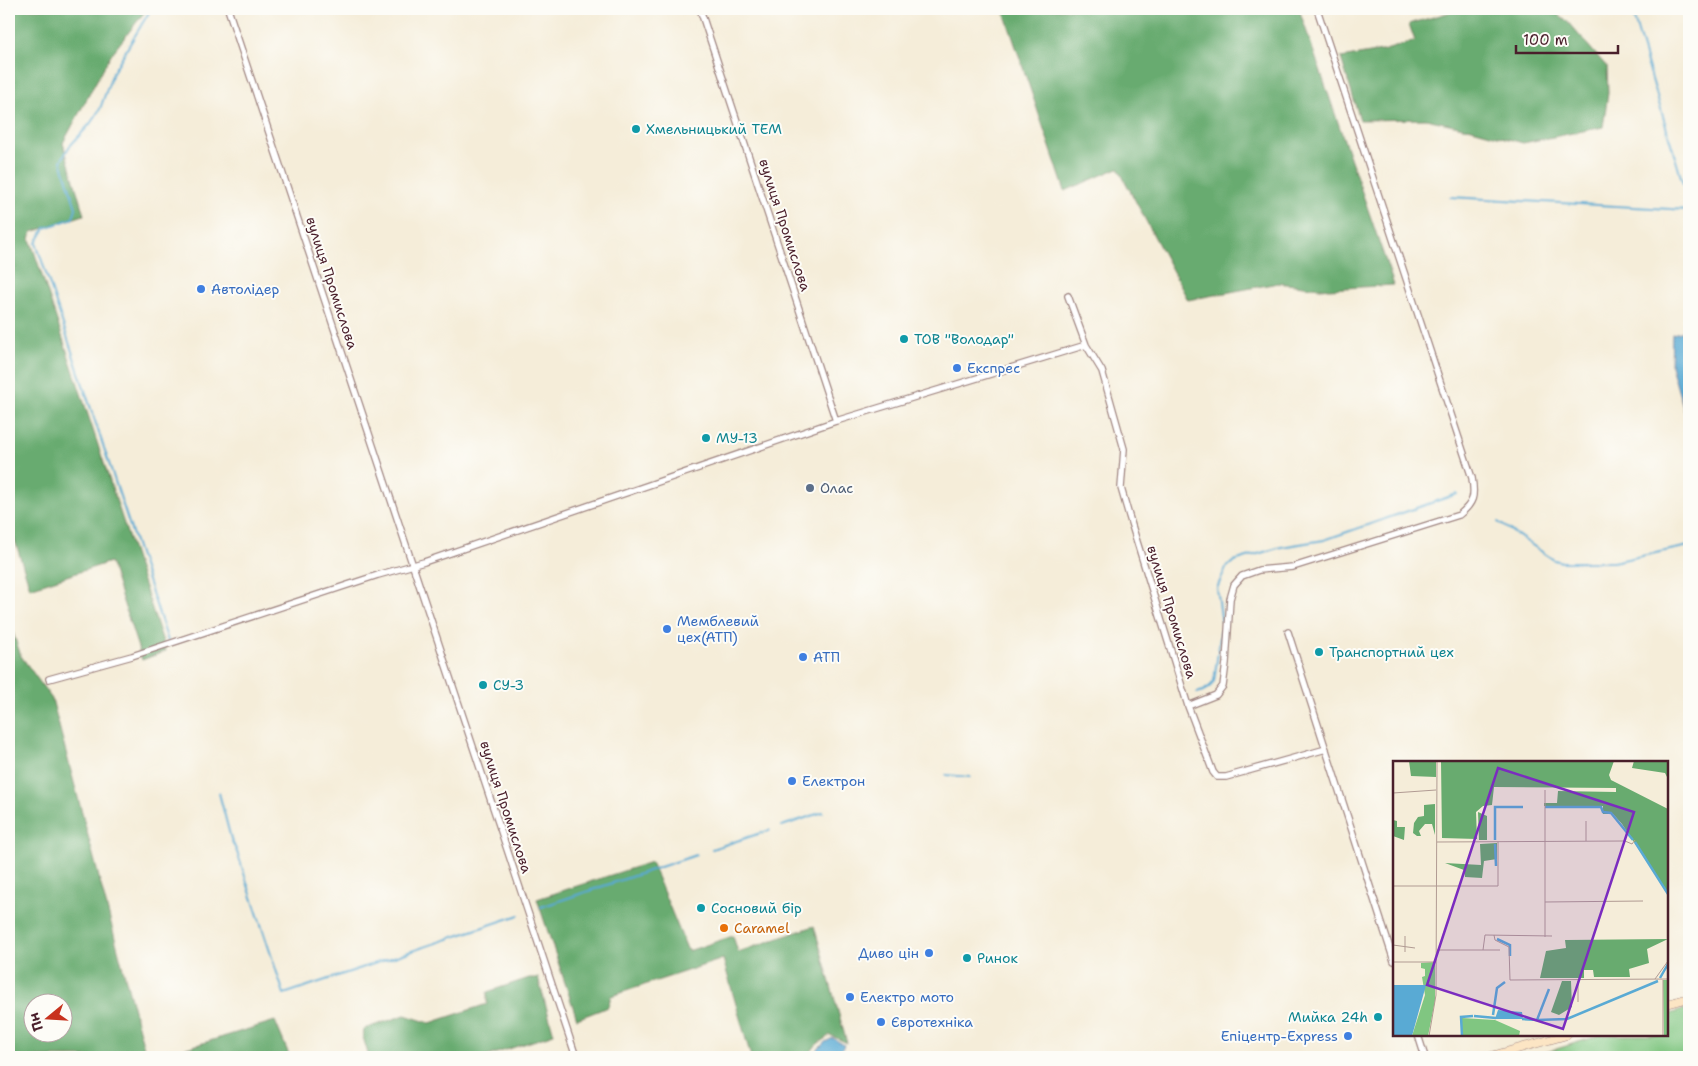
<svg xmlns="http://www.w3.org/2000/svg" width="1698" height="1066" font-family="'Shantell Sans',sans-serif">
<style>
.green{fill:#80c681;stroke:#657256}
.forest{fill:#68ab6f;stroke:#59654d;fill-rule:evenodd}
.water{fill:#59aad4;stroke:#526480}
.lines{fill:none;stroke-linecap:round;stroke-linejoin:round}
.stream{stroke:#59aad4;stroke-width:2}
.street-casing{stroke:#a08682;stroke-width:8}
.secondary-casing{stroke:#a08682;stroke-width:9}
.street{stroke:#fff;stroke-width:5.5}
.secondary{stroke:#fce5c4;stroke-width:8}
.culture-dot{fill:#0f9aa8;stroke:#fdfcf7;stroke-width:2}
.shop-dot{fill:#3f7fe0;stroke:#fdfcf7;stroke-width:2}
.service-dot{fill:#5c6f8a;stroke:#fdfcf7;stroke-width:2}
.food-dot{fill:#e8710a;stroke:#fdfcf7;stroke-width:2}
.labels{text-anchor:middle;dominant-baseline:central;stroke-width:4;stroke-linejoin:round;paint-order:stroke}
.culture-label{font-size:14px;fill:#0d838f;stroke:#fdfcf7;text-anchor:start}
.street-label{font-size:14px;fill:#4a1f2b;stroke:#fdfcf7}
.shop-label{font-size:14px;fill:#366cbe;stroke:#fdfcf7;text-anchor:start}
.service-label{font-size:14px;fill:#4e5e75;stroke:#fdfcf7;text-anchor:start}
.food-label{font-size:14px;fill:#c56008;stroke:#fdfcf7;text-anchor:start}
.inset-river{fill:none;stroke:#59aad4;stroke-width:2.5}
.inset-road{fill:none;stroke:#b19b93;stroke-width:1}
.view{fill:#7b2cbf;fill-opacity:0.15;stroke:#7b2cbf;stroke-width:2.5}
.inset-edge{fill:none;stroke:#4a1f2b;stroke-width:2.5}
</style>
<rect width="100%" height="100%" fill="#fdfcf7"/>
<filter id="ink" filterUnits="userSpaceOnUse"><feTurbulence type="fractalNoise" baseFrequency=".02" numOctaves="2"/><feDisplacementMap in="SourceGraphic" scale="10" xChannelSelector="R" yChannelSelector="G"/><feConvolveMatrix kernelMatrix="1 2 1 2 8 2 1 2 1" color-interpolation-filters="sRGB"/></filter>
<filter id="wash" filterUnits="userSpaceOnUse"><feTurbulence type="fractalNoise" baseFrequency=".0096" numOctaves="4" result="noise"/><feDisplacementMap in="SourceGraphic" scale="20" xChannelSelector="R" yChannelSelector="G"/><feGaussianBlur stdDeviation="1.12" result="paint"/><feColorMatrix in="noise" values="0 0 0 0 0 0 0 0 0 0 0 0 0 0 0 0 0 1.4 0 .05"/><feComposite in="paint" operator="in"/></filter>
<g filter="url(#wash)">
<rect width="100%" height="100%" fill="#f5edd9"/>
<path class="green" d="M1689,1008V1057H1531L1601,1035H1667V1015Z"/>
<path class="forest" d="M9,9H147L110,56L63,143L84,215L32,232L30,239L166,651L142,660L110,562L30,588L9,522Z
M1003,9H1299L1394,285L1329,289L1278,283L1188,300L1118,168L1065,191Z
M1461,9H1548L1565,19L1607,67L1608,93L1603,127L1523,143L1472,129L1426,119L1360,120L1341,58L1382,51L1415,41L1409,24Z
M9,621L21,656L52,699L145,1052L170,1053L275,1021L290,1057H9ZM32,1004H62V1034H32Z
M651,862L688,951L733,936L738,952L814,926L847,1043L830,1035L816,1045L807,1057H751L723,959L611,996L608,1007L577,1019L537,899Z
M529,978H538L554,1034L485,1057H369L363,1037L364,1029L405,1015L430,1023L487,1004V992Z"/>
<path class="water" d="M1689,330V428L1671,366L1672,334Z
M833,1038L844,1045L838,1057H810L825,1042Z"/>
<g class="lines">
<path class="stream" d="M151,9L113,72L100,109L90,124L69,147L61,161L76,208L73,218L45,228L36,243L168,641
M1629,9L1633,15L1640,39L1689,204
M1450,197L1689,210
M1498,522L1554,560L1562,562H1613L1689,546
M1197,693C1204,691 1211,688 1214,681L1222,624L1217,588L1226,568L1234,561L1281,547L1324,540L1457,494
M946,775L970,777
M219,793L231,839L237,852L284,994L519,915
M782,826L823,812
M712,849L770,830
M541,907L696,855"/>
</g>
</g>
<g filter="url(#ink)">
<g class="lines">
<g class="street-casing">
<path id="street" d="M228,9L576,1057
M700,9L836,421L1086,345
M1068,296L1086,345L1102,371L1124,449L1121,488L1129,516L1188,706L1213,772L1217,777H1226L1326,749
M1288,632L1394,961
M49,679L132,656L378,575L424,562L836,421
M1188,706L1216,695L1223,686L1226,663L1230,599L1234,585L1242,576L1259,570L1293,567L1459,515C1474,503 1475,496 1472,478L1317,9
M1418,1035L1425,1057"/>
</g>
<g class="secondary-casing">
<path id="secondary" d="M1667,1004L1689,998
M1488,1057L1567,1035"/>
</g>
<use href="#street" class="street"/>
<use href="#secondary" class="secondary"/>
</g>
</g>
<g class="culture-dot">
<circle cx="636" cy="129" r="5"/>
<circle cx="904" cy="339" r="5"/>
<circle cx="706" cy="438" r="5"/>
<circle cx="1319" cy="652" r="5"/>
<circle cx="483" cy="685" r="5"/>
<circle cx="701" cy="908" r="5"/>
<circle cx="967" cy="958" r="5"/>
<circle cx="1378" cy="1017" r="5"/>
</g>
<g class="shop-dot">
<circle cx="201" cy="289" r="5"/>
<circle cx="957" cy="368" r="5"/>
<circle cx="667" cy="629" r="5"/>
<circle cx="803" cy="657" r="5"/>
<circle cx="792" cy="781" r="5"/>
<circle cx="929" cy="953" r="5"/>
<circle cx="850" cy="997" r="5"/>
<circle cx="881" cy="1022" r="5"/>
<circle cx="1348" cy="1036" r="5"/>
</g>
<circle class="service-dot" cx="810" cy="488" r="5"/>
<circle class="food-dot" cx="724" cy="928" r="5"/>
<g class="labels">
<g class="culture-label">
<text x="646" y="129">Хмельницький ТЕМ</text>
<text x="914" y="339">ТОВ "Володар"</text>
<text x="716" y="438">МУ-13</text>
<text x="1329" y="652">Транспортний цех</text>
<text x="493" y="685">СУ-3</text>
<text x="711" y="908">Сосновий бір</text>
<text x="977" y="958">Ринок</text>
<text x="1368" y="1017" text-anchor="end">Мийка 24һ</text>
</g>
<g class="street-label">
<text transform="translate(785 225) rotate(72)">вулиця Промислова</text>
<text transform="translate(332 283) rotate(72)">вулиця Промислова</text>
<text transform="translate(1172 612) rotate(73)">вулиця Промислова</text>
<text transform="translate(506 807) rotate(72)">вулиця Промислова</text>
</g>
<g class="shop-label">
<text x="211" y="289">Автолідер</text>
<text x="967" y="368">Експрес</text>
<text x="677" y="621">Мемблевий<tspan x="677" dy="16">цех(АТП)</tspan></text>
<text x="813" y="657">АТП</text>
<text x="802" y="781">Електрон</text>
<text x="919" y="953" text-anchor="end">Диво цін</text>
<text x="860" y="997">Електро мото</text>
<text x="891" y="1022">Євротехніка</text>
<text x="1338" y="1036" text-anchor="end">Епіцентр-Express</text>
</g>
<g class="service-label">
<text x="820" y="488">Олас</text>
</g>
<g class="food-label">
<text x="734" y="928">Caramel</text>
</g>
</g>
<g transform="translate(1393 761)">
<rect width="275" height="275" fill="#f5edd9"/>
<path d="M42,201V240L35,275H19L32,234L29,216L32,215V208L28,207V202ZM270,219H275V275H271ZM69,257L102,259L127,270L126,275H69Z" fill="#80c681"/>
<path d="M16,0H43V16L18,15ZM48,0H221L216,14L218,19L275,48V132L229,63L220,53H210V45H151V42H164L165,30L223,31V27L101,26L99,44L90,45L83,51L84,78L49,77ZM241,0H275V18L272,12L239,7ZM42,43V74L39,63H32L26,70L28,75H24L20,72L21,62L25,56L31,55V44ZM85,51L94,55V79H86ZM0,59L4,60V66H12L11,79L0,75ZM104,82V98L91,100L89,117L72,116L71,109L52,102L88,104L87,83ZM275,178L254,188L256,202L236,208L237,216H201L200,209H191V217H147L153,190L173,187L172,179ZM169,220H178L179,246L166,254L158,251Z" fill="#68ab6f"/>
<path d="M0,224H33L19,275H0ZM105,249L129,251L130,258H102Z" fill="#59aad4"/>
<path class="inset-river" d="M152,46H208L210,51L218,52L240,79M102,79V46H130M242,81L275,133M102,83L103,105M104,178L117,184V195M267,217L275,203M100,254L104,227L112,221M81,255L103,257M129,258L144,259L156,228M144,259L174,258L265,220M69,275L68,256L80,255"/>
<path class="inset-road" d="M152,29V141M0,32L43,29M193,80V60M44,81L232,80L239,83L242,79M0,125H44M44,125H105V81M101,174L102,179L116,186L117,219L275,218M12,175V191M152,176V141L250,140M0,184L22,187M44,189H107M90,189L92,174L159,175M0,201H43M262,218L275,200M270,219V275M185,220V241M36,275L43,234L44,0"/>
<path class="view" d="M105,7L241,51L170,268L34,224Z"/>
<rect width="275" height="275" class="inset-edge"/>
</g>
<rect width="1698" height="1066" fill="none" stroke="#fdfcf7" stroke-width="30"/>
<g transform="translate(48 1018) rotate(252)"><circle r="24" fill="#fdfcf7" stroke="#b5a4a5"/>
<path d="M0-4L9 19L0 12L-9 19Z" fill="#c8321e"/>
<text y="-8" font-size="14" font-weight="bold" text-anchor="middle" fill="#4a1f2b">Пн</text>
</g>
<path d="M1516 45v8h102v-8" fill="none" stroke="#4a1f2b" stroke-width="2.5"/>
<text x="1523" y="45" font-size="15" fill="#4a1f2b" stroke="#fdfcf7" stroke-width="4" paint-order="stroke">100 m</text>
</svg>
